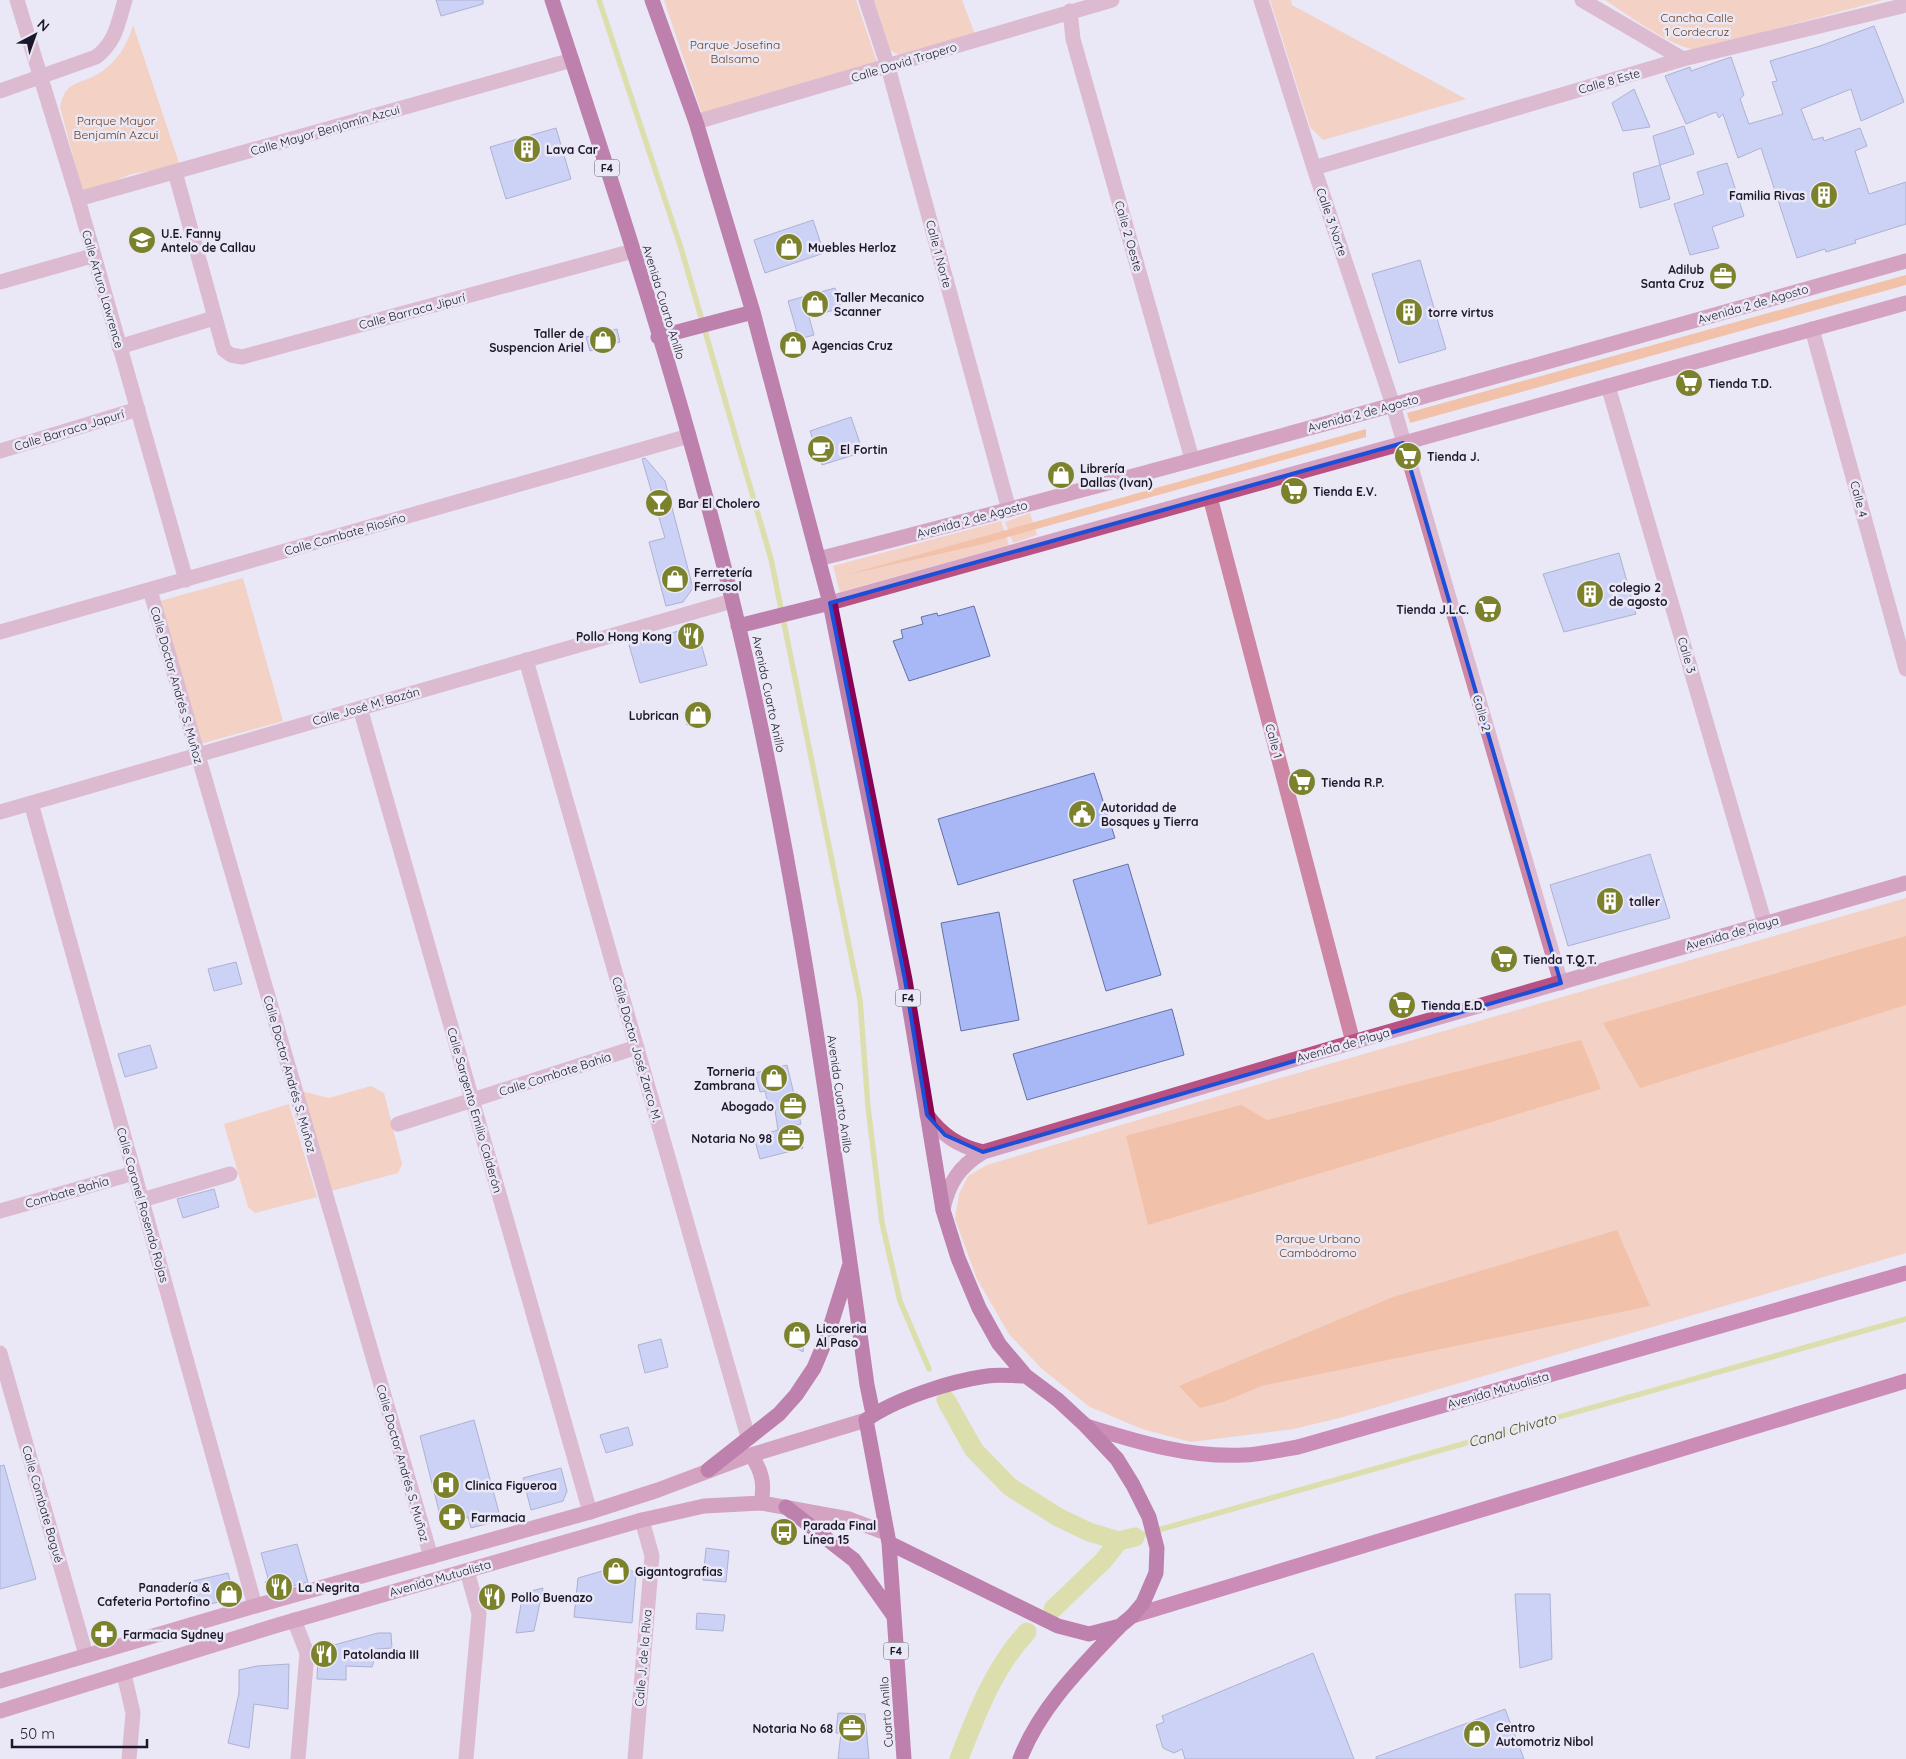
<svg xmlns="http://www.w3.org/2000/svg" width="1906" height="1759" font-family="Quicksand,sans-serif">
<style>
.green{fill:#ffb689}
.forest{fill:#fb944c}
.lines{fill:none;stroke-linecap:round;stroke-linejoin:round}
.stream{stroke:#ccd554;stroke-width:5.5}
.canal{stroke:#ccd554;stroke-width:19}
.building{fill:#a8b8f6;stroke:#6471a6}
.street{stroke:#cd86a4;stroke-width:15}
.secondary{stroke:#b95182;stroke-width:15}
.primary{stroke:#a7216a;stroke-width:15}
.highway{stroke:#890354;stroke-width:15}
.marked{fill:none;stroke:#1d4ed8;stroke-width:4;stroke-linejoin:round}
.labels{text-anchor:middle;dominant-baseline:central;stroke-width:5;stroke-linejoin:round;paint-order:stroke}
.shield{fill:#eae8f5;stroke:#5a5668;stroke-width:1}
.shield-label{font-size:11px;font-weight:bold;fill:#1c172c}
.park-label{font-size:12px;fill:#693e22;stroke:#eae8f5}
.street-label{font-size:12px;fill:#1c172c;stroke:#eae8f5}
.poi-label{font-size:12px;font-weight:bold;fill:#1c172c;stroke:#eae8f5;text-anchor:start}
.water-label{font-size:14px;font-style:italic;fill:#4b4e1b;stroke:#eae8f5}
</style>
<rect width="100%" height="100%" fill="#eae8f5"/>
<path class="green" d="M664,0H856L877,62L702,114Z
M874,0H962L975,34L899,55L890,50Z
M1270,0H1291L1292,5L1466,99L1323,140L1310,127Z
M1605,0H1883L1697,50C1672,48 1627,14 1605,0Z
M133,25L180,166L131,174L87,193L82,189L60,107C65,81 78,85 98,74C116,63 128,45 133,25Z
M1030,513L1037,535L1013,543L1005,522Z
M1001,521L1009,545L840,592L833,566Z
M243,578L283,721L200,744L160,601Z
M1906,898V1253L1343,1417L1294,1429L1191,1442L1142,1429L1090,1407L1042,1369L1009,1334L977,1279L955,1219L959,1194L968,1176L987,1165L1239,1090Z
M371,1086L384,1093L402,1164L398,1173L331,1191L301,1091L329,1098Z
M289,1104L317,1197L255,1213L248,1207L224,1124Z"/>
<path class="forest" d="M1906,275V285L1410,423L1407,413Z
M1366,429V437L983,544L846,575Z
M1906,936V1005L1640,1088L1603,1023Z
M1581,1040L1601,1089L1148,1225L1126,1136L1241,1105L1267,1120Z
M1617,1230L1650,1306L1261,1386L1226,1401L1200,1408L1179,1386L1393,1297Z"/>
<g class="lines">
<path class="stream" d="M599,0L681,248L771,559L860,1000L868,1107L882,1223L900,1301L929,1369
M1119,1541L1906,1319"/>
<path class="canal" d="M946,1400L974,1450L1010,1487L1058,1517L1089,1532L1119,1541L1135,1537
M1053,1609L1103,1561L1119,1541
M959,1759C976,1715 994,1667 1027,1632"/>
</g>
<path class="building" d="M436,0H483V4L441,16Z
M1874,26L1904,102L1861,121L1851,89L1801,109L1813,140L1823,137L1824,141L1860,128L1867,146L1855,151L1869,194L1906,182V224L1855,240L1856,243L1826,252L1825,249L1797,258L1761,148L1738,158L1723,114L1719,118L1716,112L1686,124L1665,76L1690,67L1691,71L1731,57L1744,95L1740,99L1749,124L1783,114L1772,82L1777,81L1770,61L1820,46Z
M1634,89L1650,127L1623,131L1612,103Z
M1684,126L1694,154L1660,165L1653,136Z
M556,128L571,179L506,199L490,147Z
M1727,163L1744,216L1712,227L1719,248L1690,255L1674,204L1704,194L1697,172Z
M1660,165L1670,199L1640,208L1633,173Z
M813,220L824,253L765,273L754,240Z
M1420,260L1446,349L1399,363L1372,274Z
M835,288L841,308L809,317L814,335L799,339L788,301Z
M617,329L620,342L590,351L586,337Z
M796,331L803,351L789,355L783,335Z
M851,417L863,452L822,465L810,431Z
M645,458L665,481L693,588L683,602L666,606L649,542L665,538L642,459Z
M1619,553L1636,614L1564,632L1543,574Z
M974,606L990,656L909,681L893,641L903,638L901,630L923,624L921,617L937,613L938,616Z
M696,626L707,665L640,683L629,645Z
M708,705L712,718L687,725L684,712Z
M1094,773L1115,838L958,885L938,819Z
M1650,854L1670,918L1568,946L1550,885Z
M1128,864L1161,975L1106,991L1073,880Z
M999,912L1019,1020L961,1031L941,923Z
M236,962L242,984L214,991L208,969Z
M1172,1009L1184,1055L1027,1100L1013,1054Z
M150,1045L157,1068L125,1077L118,1054Z
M787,1065L801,1124L796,1125L803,1148L760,1159L754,1137L778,1130L774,1104H768L765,1091L760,1092L755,1073Z
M214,1189L219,1207L183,1218L177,1199Z
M791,1324L806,1325L803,1352L789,1344Z
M661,1339L668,1367L645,1373L638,1345Z
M474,1420L501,1520L471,1528L468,1517L442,1523L420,1436Z
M628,1427L633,1445L606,1453L600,1435Z
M4,1465L36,1579L0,1589V1466Z
M561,1468L567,1491L563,1501L531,1510L523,1478Z
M297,1544L308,1582L277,1590L265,1583L268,1578L261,1553Z
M706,1548L729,1551L726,1582L703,1580Z
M623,1565L636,1574L632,1623L574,1617L578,1578Z
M228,1573L234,1598L195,1608L189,1582Z
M543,1588L534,1631L516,1633L523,1593Z
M1515,1594H1550L1552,1659L1520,1668Z
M697,1613L725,1615L723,1631L696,1629Z
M378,1633H391L392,1648L377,1649L372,1667L346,1666V1680L317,1679L318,1658L330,1646Z
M1313,1653L1354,1759H1185L1182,1749L1174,1753L1163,1748L1156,1725L1164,1722L1162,1716Z
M289,1664L288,1709L254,1704L249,1748L228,1743L239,1693V1670L257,1666Z
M1505,1709L1524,1759H1376V1757Z
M838,1713L865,1714L869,1759H838L841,1733H836Z"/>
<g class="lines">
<path class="street" d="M17,0L78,199L186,580
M866,0L888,67L1009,510
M1261,0L1314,168L1393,405L1561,983
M1582,0L1683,59
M1070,11L1073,39L1192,459
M0,91L96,57C116,42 118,23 125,0
M696,122L1112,0
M1314,168L1683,59L1906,5
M175,172L224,350L231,355L242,357L633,251
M78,199L572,60
M0,282L92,256
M1812,329L1906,669
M119,347L214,318
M1608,386L1765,924
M0,451L138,409
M1210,497L1353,1042
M150,590L431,1557
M0,632L689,436
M526,660L748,1437
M360,708L590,1512
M31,803L255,1606
M0,812L732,601
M398,1124L637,1047
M142,1200L230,1174
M0,1211L134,1173
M0,1353L86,1655
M294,1620L307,1653L298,1759
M124,1674L133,1713L129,1759
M466,1759L479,1614L467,1571
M635,1759L652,1556L642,1520"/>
<path class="secondary" d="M818,559C1182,466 1544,363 1906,261
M830,603L1906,303
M927,1115C942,1135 958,1146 983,1152
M943,1210C948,1183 960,1166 983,1152L1353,1042L1906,883
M751,1455C762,1471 765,1484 761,1503
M0,1681L255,1606L590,1512L658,1490L751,1455L866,1420
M0,1711L278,1625L642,1520L704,1506L761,1503L849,1519L886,1533"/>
<path class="primary" d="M1086,1426C1138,1442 1189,1458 1244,1455C1262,1454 1280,1450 1298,1447L1906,1273
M1132,1616L1906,1381"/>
<path class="highway" d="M552,0C620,206 688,412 738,624C797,874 832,1130 867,1385L873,1414
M652,0L696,122L753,312L830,603L905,980L943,1210L958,1258L979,1308L999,1344L1026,1376L1058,1400L1086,1426L1117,1459L1133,1485L1149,1517L1157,1548L1156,1573L1143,1603L1132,1616L1120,1626L1089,1634L1058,1626L889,1543
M658,337L753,312
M738,626L830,603
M708,1470L779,1414L796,1395L814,1368L827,1337L849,1267
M786,1507L854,1560L893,1615
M904,1759L889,1543L866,1420C895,1399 951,1381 987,1376C999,1374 1013,1376 1026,1376
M1020,1759C1040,1707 1083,1665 1120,1626"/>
</g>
<path d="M0 0H1906V1759H0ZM1403,443L1561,983L983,1152L945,1135L927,1115L905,980L830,603Z" fill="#eae8f5" fill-opacity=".55" fill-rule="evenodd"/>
<path class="marked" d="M1403,443L1561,983L983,1152L945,1135L927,1115L905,980L830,603Z"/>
<defs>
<g id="building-disc" transform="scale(1.4375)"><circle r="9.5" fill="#7c822c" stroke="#eae8f5"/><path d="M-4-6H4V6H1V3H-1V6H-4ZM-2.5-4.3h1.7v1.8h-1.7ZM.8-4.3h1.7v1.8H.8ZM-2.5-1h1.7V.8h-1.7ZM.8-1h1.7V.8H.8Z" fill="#fff"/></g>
<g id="school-disc" transform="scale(1.4375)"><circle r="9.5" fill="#7c822c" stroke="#eae8f5"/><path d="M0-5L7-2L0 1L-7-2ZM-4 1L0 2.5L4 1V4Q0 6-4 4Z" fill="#fff"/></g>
<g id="shop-disc" transform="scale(1.4375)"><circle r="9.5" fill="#7c822c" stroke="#eae8f5"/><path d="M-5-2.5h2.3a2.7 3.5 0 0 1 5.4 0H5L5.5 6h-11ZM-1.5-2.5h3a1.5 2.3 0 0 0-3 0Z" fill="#fff"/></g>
<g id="office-disc" transform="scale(1.4375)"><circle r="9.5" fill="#7c822c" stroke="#eae8f5"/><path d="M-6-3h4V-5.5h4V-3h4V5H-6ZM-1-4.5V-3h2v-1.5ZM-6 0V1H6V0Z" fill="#fff"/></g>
<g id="supermarket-disc" transform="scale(1.4375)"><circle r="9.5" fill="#7c822c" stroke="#eae8f5"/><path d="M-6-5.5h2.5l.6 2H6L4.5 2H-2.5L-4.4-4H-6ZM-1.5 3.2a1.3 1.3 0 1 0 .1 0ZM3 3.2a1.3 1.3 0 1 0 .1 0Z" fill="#fff"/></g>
<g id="cafe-disc" transform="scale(1.4375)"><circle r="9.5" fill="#7c822c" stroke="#eae8f5"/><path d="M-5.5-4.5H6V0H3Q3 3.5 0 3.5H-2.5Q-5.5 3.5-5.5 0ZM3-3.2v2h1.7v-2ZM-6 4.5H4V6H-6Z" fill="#fff"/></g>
<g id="bar-disc" transform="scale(1.4375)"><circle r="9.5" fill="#7c822c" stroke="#eae8f5"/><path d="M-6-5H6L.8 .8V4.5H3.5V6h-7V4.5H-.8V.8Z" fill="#fff"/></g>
<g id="restaurant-disc" transform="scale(1.4375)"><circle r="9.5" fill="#7c822c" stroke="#eae8f5"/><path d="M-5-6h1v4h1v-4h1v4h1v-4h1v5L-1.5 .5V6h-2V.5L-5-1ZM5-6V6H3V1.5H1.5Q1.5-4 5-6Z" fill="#fff"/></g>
<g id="civic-disc" transform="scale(1.4375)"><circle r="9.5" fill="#7c822c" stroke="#eae8f5"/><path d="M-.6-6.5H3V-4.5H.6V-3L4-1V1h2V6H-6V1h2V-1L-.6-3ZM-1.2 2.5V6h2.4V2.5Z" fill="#fff"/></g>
<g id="hospital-disc" transform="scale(1.4375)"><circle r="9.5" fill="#7c822c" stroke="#eae8f5"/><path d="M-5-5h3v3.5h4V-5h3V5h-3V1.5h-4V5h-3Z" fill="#fff"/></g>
<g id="pharmacy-disc" transform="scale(1.4375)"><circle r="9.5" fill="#7c822c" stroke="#eae8f5"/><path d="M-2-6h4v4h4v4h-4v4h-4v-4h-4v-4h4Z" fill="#fff"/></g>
<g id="bus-disc" transform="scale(1.4375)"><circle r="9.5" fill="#7c822c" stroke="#eae8f5"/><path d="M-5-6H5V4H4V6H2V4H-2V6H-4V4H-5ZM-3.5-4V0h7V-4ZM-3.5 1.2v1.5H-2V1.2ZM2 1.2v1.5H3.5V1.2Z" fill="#fff"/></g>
</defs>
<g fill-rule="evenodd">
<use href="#building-disc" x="527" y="149"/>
<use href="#building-disc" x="1824" y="195"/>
<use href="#school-disc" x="142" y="240"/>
<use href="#shop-disc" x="789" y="247"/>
<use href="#office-disc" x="1723" y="276"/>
<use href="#shop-disc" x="815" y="304"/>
<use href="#building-disc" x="1409" y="312"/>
<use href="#shop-disc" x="603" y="340"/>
<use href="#shop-disc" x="793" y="345"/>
<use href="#supermarket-disc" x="1689" y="383"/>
<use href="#cafe-disc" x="821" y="449"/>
<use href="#supermarket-disc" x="1408" y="456"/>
<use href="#shop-disc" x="1061" y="475"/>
<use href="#supermarket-disc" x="1294" y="491"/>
<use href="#bar-disc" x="659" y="503"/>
<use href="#shop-disc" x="675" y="579"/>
<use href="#building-disc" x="1590" y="594"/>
<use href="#supermarket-disc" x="1488" y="609"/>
<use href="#restaurant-disc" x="691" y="636"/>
<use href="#shop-disc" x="698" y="715"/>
<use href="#supermarket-disc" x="1302" y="782"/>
<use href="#civic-disc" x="1082" y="814"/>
<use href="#building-disc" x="1610" y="901"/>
<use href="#supermarket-disc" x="1504" y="959"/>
<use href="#supermarket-disc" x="1402" y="1005"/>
<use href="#shop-disc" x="774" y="1078"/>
<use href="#office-disc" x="793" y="1106"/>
<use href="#office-disc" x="791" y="1138"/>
<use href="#shop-disc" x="797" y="1335"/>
<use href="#hospital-disc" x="446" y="1485"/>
<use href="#pharmacy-disc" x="452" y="1517"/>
<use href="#bus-disc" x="784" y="1532"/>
<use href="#shop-disc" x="616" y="1571"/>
<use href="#restaurant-disc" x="279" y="1587"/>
<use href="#shop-disc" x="229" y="1594"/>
<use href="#restaurant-disc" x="492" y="1597"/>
<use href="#pharmacy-disc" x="104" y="1634"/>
<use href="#restaurant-disc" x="324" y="1654"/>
<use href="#office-disc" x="852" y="1728"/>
<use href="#shop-disc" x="1477" y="1734"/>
</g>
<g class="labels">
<g class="shield">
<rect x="594.5" y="159.5" width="25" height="17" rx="4"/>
<rect x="895.5" y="989.5" width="25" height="17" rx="4"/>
<rect x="883.5" y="1642.5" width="25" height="17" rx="4"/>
</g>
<g class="shield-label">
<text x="607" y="168">F4</text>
<text x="908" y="998">F4</text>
<text x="896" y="1651">F4</text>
</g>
<g class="park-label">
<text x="1697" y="17">Cancha Calle<tspan x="1697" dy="14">1 Cordecruz</tspan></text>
<text x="735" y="44">Parque Josefina<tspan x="735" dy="14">Balsamo</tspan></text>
<text x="116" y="120">Parque Mayor<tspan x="116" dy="14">Benjamín Azcui</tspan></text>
<text x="1318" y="1238">Parque Urbano<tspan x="1318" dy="14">Cambódromo</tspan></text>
</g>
<g class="street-label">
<text transform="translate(904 62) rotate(-17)">Calle David Trapero</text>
<text transform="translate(1609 81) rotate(-16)">Calle 8 Este</text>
<text transform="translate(325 130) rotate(-16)">Calle Mayor Benjamín Azcui</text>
<text transform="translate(1332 222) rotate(71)">Calle 3 Norte</text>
<text transform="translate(1129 236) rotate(74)">Calle 2 Oeste</text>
<text transform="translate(939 254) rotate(75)">Calle 1 Norte</text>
<text transform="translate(103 289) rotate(74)">Calle Arturo Lawrence</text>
<text transform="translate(664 302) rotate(73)">Avenida Cuarto Anillo</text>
<text transform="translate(1753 304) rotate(-16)">Avenida 2 de Agosto</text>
<text transform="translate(412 311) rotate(-15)">Calle Barraca Jipurí</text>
<text transform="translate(1363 413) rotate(-15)">Avenida 2 de Agosto</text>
<text transform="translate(69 430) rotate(-17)">Calle Barraca Japurí</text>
<text transform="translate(1859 499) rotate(75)">Calle 4</text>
<text transform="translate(972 519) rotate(-15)">Avenida 2 de Agosto</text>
<text transform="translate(345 534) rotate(-16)">Calle Combate Riosiño</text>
<text transform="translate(1687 655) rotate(74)">Calle 3</text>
<text transform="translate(177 685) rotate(74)">Calle Doctor Andrés S. Muñoz</text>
<text transform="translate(769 694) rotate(78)">Avenida Cuarto Anillo</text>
<text transform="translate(366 706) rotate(-16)">Calle José M. Bazán</text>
<text transform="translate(1482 713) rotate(74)">Calle 2</text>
<text transform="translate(1274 741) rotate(75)">Calle 1</text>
<text transform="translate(1732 933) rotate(-16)">Avenida de Playa</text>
<text transform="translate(1343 1045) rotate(-16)">Avenida de Playa</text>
<text transform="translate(637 1049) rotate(74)">Calle Doctor José Zarco M.</text>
<text transform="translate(290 1074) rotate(74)">Calle Doctor Andrés S. Muñoz</text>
<text transform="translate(555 1074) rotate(-18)">Calle Combate Bahía</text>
<text transform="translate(840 1094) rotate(82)">Avenida Cuarto Anillo</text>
<text transform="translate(475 1110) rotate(74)">Calle Sargento Emilio Calderón</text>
<text transform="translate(67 1192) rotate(-16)">Combate Bahía</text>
<text transform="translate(143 1205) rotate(74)">Calle Coronel Rosendo Rojas</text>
<text transform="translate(1498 1390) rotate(-16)">Avenida Mutualista</text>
<text transform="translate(403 1463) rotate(74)">Calle Doctor Andrés S. Muñoz</text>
<text transform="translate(43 1504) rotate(74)">Calle Combate Bagué</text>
<text transform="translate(440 1578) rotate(-16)">Avenida Mutualista</text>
<text transform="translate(643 1658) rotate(-85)">Calle J. de la Riva</text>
<text transform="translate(886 1712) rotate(-94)">Cuarto Anillo</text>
</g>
<g class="poi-label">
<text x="546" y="149">Lava Car</text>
<text x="1805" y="195" text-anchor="end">Familia Rivas</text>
<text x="161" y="233">U.E. Fanny<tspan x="161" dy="14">Antelo de Callau</tspan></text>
<text x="808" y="247">Muebles Herloz</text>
<text x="1704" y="269" text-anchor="end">Adilub<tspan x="1704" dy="14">Santa Cruz</tspan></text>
<text x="834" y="297">Taller Mecanico<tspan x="834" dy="14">Scanner</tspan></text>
<text x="1428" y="312">torre virtus</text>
<text x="584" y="333" text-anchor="end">Taller de<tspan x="584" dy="14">Suspencion Ariel</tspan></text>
<text x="812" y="345">Agencias Cruz</text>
<text x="1708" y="383">Tienda T.D.</text>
<text x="840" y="449">El Fortin</text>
<text x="1427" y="456">Tienda J.</text>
<text x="1080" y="468">Librería<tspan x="1080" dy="14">Dallas (Ivan)</tspan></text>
<text x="1313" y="491">Tienda E.V.</text>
<text x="678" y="503">Bar El Cholero</text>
<text x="694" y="572">Ferretería<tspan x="694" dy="14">Ferrosol</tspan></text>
<text x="1609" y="587">colegio 2<tspan x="1609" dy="14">de agosto</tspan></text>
<text x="1469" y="609" text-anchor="end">Tienda J.L.C.</text>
<text x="672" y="636" text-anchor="end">Pollo Hong Kong</text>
<text x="679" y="715" text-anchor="end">Lubrican</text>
<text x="1321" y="782">Tienda R.P.</text>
<text x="1101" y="807">Autoridad de<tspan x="1101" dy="14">Bosques y Tierra</tspan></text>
<text x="1629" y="901">taller</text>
<text x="1523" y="959">Tienda T.Q.T.</text>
<text x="1421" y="1005">Tienda E.D.</text>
<text x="755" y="1071" text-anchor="end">Torneria<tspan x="755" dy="14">Zambrana</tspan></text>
<text x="774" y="1106" text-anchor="end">Abogado</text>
<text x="772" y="1138" text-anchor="end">Notaria No 98</text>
<text x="816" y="1328">Licoreria<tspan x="816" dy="14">Al Paso</tspan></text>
<text x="465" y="1485">Clinica Figueroa</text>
<text x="471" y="1517">Farmacia</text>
<text x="803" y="1525">Parada Final<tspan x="803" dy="14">Línea 15</tspan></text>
<text x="635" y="1571">Gigantografias</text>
<text x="210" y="1587" text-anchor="end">Panadería &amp;<tspan x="210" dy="14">Cafeteria Portofino</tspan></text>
<text x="298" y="1587">La Negrita</text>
<text x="511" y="1597">Pollo Buenazo</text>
<text x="123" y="1634">Farmacia Sydney</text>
<text x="343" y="1654">Patolandia III</text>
<text x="1496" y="1727">Centro<tspan x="1496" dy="14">Automotriz Nibol</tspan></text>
<text x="833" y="1728" text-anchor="end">Notaria No 68</text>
</g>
<g class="water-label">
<text transform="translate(1512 1430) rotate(-16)">Canal Chivato</text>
</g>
</g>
<g transform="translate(35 35) rotate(41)" stroke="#eae8f5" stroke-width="4" paint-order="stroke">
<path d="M0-4L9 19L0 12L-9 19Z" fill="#1c172c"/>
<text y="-8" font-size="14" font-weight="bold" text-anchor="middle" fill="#1c172c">N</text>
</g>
<path d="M12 1739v8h135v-8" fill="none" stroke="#1c172c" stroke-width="2.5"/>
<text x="20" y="1739" font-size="15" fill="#1c172c" stroke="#eae8f5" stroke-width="4" paint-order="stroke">50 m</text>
</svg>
